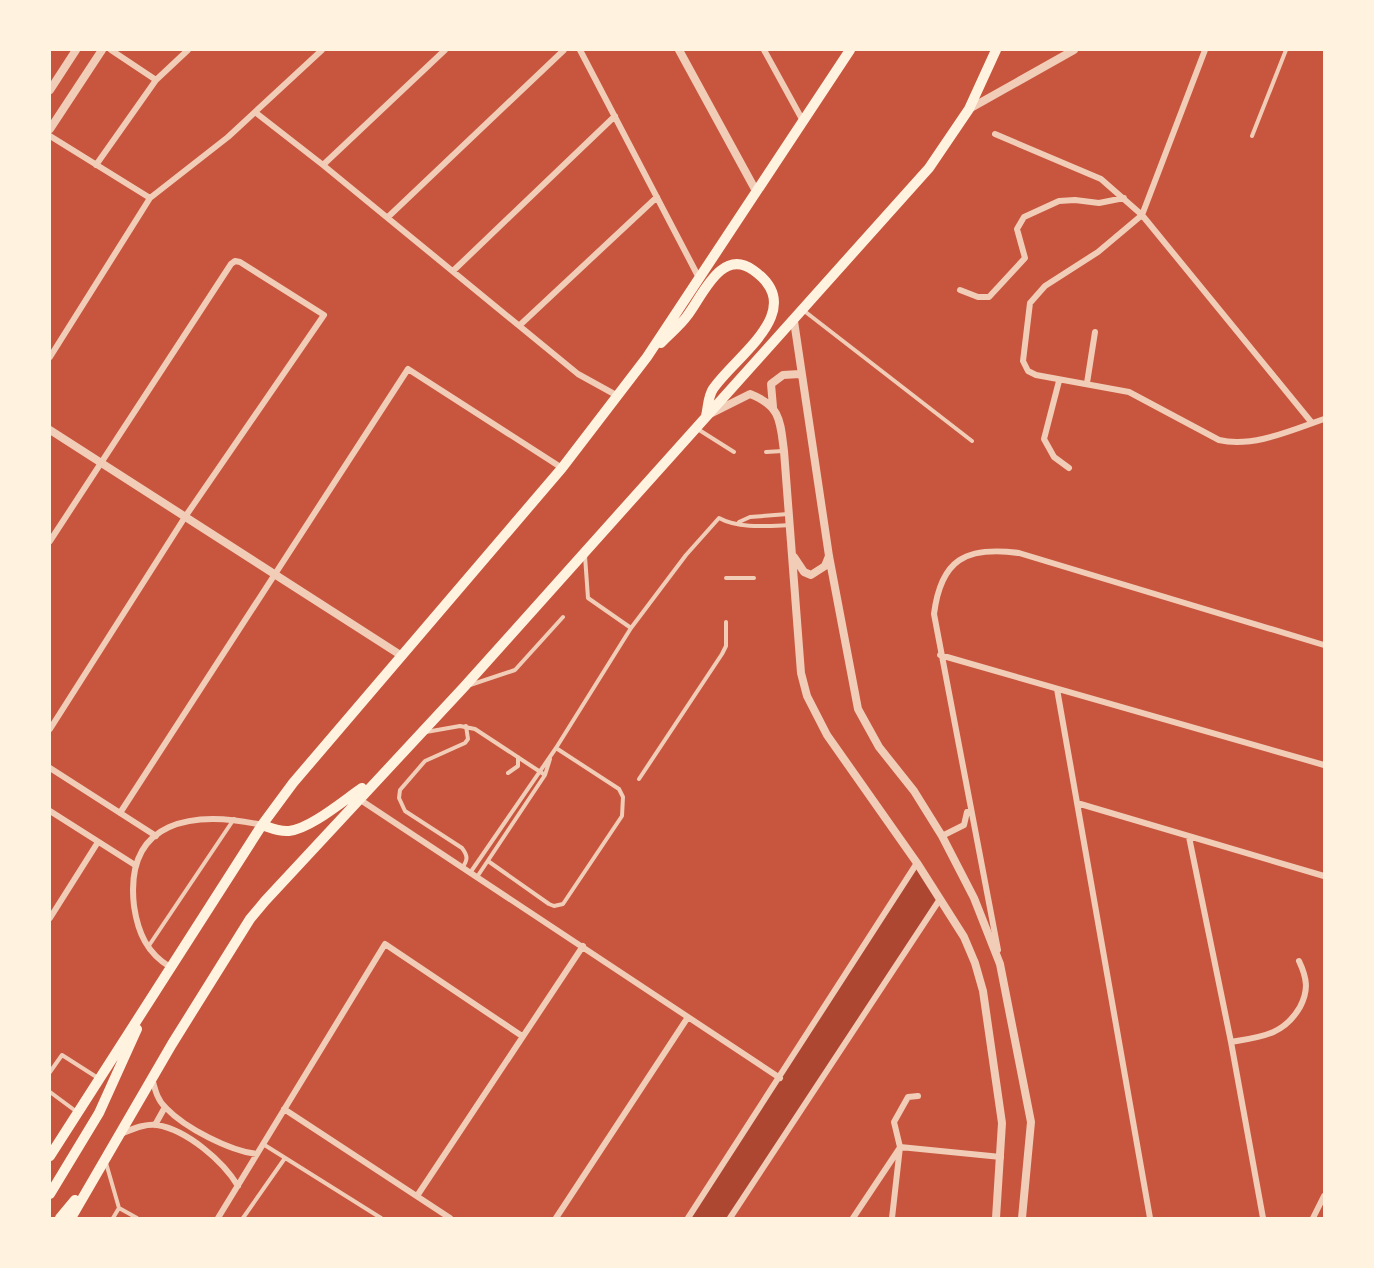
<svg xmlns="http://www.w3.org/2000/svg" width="1374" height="1268" font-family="'Noto Serif',serif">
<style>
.green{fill:#ae4732}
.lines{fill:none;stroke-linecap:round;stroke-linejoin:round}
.service{stroke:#f1ccb7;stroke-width:4}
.minor{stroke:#f1ccb7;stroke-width:6}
.tertiary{stroke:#f1ccb7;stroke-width:8}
.primary{stroke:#fff3e0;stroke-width:10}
</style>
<rect width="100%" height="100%" fill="#c8553d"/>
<path class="green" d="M917,863L940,899L730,1218H688Z"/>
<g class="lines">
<path class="service" d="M1252,136L1286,50
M803,310L972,441
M696,428L734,452
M766,452L783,451
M739,522L750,517L788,514
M585,556L588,598L631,628
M726,578H754
M470,685L515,670L563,617
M426,732L460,726L475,729L545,775
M508,773L518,766V757
M639,779L722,654L726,646V622
M488,861L549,904L554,906L563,904L622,816L623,797L619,789L556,748
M462,868C468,860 468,856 462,848L405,811L399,798L400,790L425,761L465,743L468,739L466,726
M470,873L556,748L631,628L686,555L719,518C739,529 767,526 790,525
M477,877L545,775L550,759
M148,947L234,819
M50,1072L62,1055L98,1078
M50,1092L77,1112
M263,1144L381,1218
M106,1163L119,1208L113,1218
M119,1208L137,1218
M243,1218L285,1158"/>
<path class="minor" d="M111,50L156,80
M580,50L698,276
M764,50L803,121
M1205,50L1142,215L1098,252L1045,286L1030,303L1023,361L1028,371L1036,375L1129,392L1219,440C1253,448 1292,430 1324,419
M255,112L323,165L578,374L616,395
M995,134L1101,179L1142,215L1312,423
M50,136L150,198
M96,165L156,80L188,50
M323,165L445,50
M388,217L564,50
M453,271L615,116
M960,290L978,297H989L1025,258L1017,229L1024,217L1059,201L1075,200L1099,203L1124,198
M520,325L657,197
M50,357L150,198L228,137L322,50
M1059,381L1044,439L1054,457L1069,468
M1087,383L1095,332
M50,541L231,264L235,261L240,262L324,315L185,517L50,729
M940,655L1324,765
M1057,689L1150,1218
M50,768L156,836
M359,799L780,1078
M1077,803L1324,876
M50,811L135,865
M120,813L408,369L562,468
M942,836L964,825L967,812
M1189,837L1231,1042L1263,1218
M50,918L98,842
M998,950L934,614C941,559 966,546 1019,553L1324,645
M170,967C147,953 138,933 134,906C124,819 194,810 262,825
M1231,1042C1261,1037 1284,1035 1300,1007C1309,990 1307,978 1299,961
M152,1078C155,1089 157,1100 166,1108C185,1128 230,1151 257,1154
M284,1109L450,1218
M155,1125L165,1107
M120,1134C131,1130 145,1123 157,1125C187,1130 223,1161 238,1186
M900,1147L1001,1157
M417,1196L583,946
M218,1218L385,944L522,1036
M556,1218L688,1017
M688,1218L917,863
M730,1218L940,899
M853,1218L899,1149
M892,1218L900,1147L894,1122L908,1097L918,1096
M1313,1218L1324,1196"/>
<path class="tertiary" d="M679,50L756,191
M50,90L76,50
M969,109L1074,50
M50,129L102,50
M794,321L829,556L858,709L879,747L914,791L942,836L974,898L1000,964L1031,1122L1022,1218
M773,407L771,384L783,375L800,374
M712,413L750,394C781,406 780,421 784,451L801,673L807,696L827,735L917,863L964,937L975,963L983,991L1002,1123L996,1218
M50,430L402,656
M794,557L804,572L811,575L825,566L829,556"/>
<path class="primary" d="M661,343C669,334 680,326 687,316C702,297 721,247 753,270C810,310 735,356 713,389C708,396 708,408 706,416
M262,825C271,828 279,832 289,831C310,829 343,801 362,788
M50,1156L262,825L293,783L562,468L647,357L850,50
M50,1194L99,1113L137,1029
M60,1218L75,1200
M71,1218L172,1044L250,919L265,901L464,687L929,168L969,109L996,50"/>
</g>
<rect width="1374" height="1268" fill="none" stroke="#fff3e0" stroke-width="102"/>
</svg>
